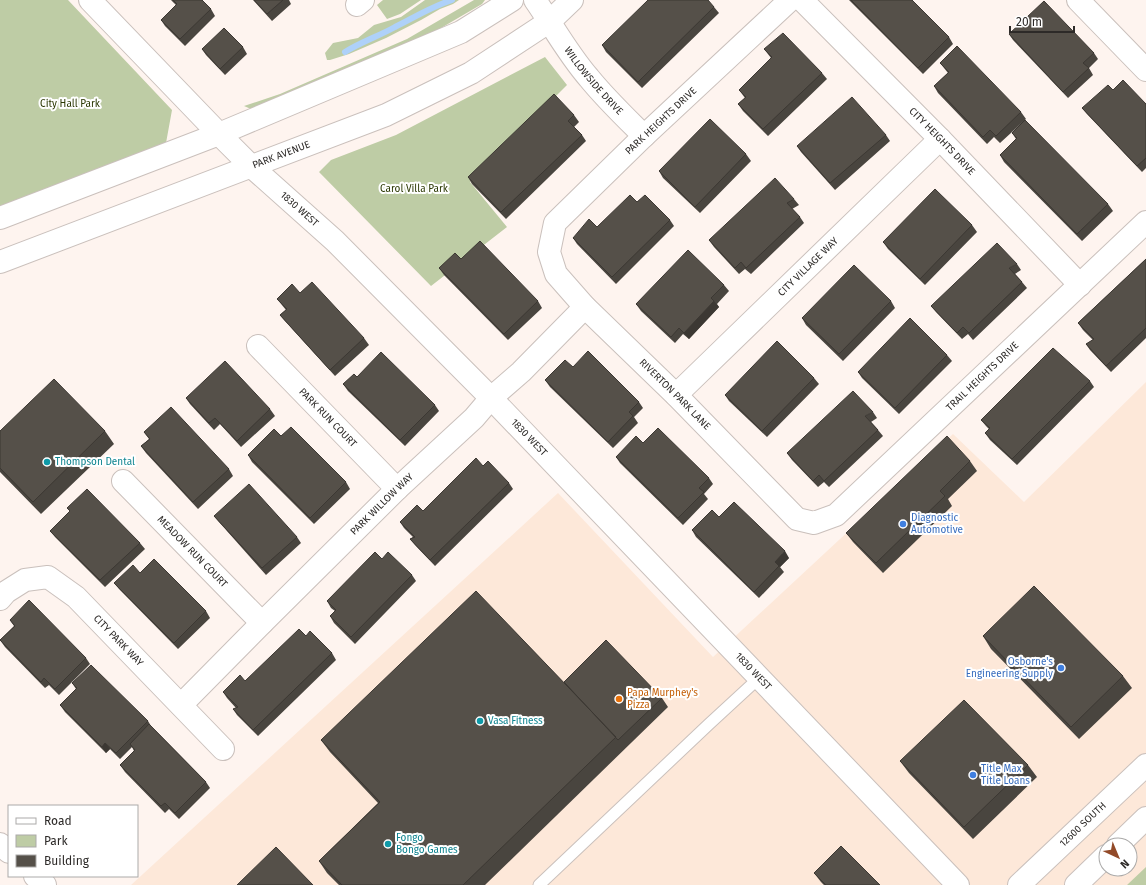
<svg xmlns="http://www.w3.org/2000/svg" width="1146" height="885" font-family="'Fira Sans',sans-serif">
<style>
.commercial{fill:#fde8d9;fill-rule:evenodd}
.green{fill:#becca5}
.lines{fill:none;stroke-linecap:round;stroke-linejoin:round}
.stream{stroke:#aed1f9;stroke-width:6}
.service-casing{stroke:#cac0bc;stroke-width:13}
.minor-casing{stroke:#cac0bc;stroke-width:24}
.tertiary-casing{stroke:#cac0bc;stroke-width:24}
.primary-casing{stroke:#cac0bc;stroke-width:24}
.service{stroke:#fff;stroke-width:11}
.minor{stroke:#fff;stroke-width:22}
.tertiary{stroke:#fff;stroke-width:22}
.primary{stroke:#fff;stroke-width:22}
.wall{fill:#49453f}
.shaded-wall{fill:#3c3833}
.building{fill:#555049;stroke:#3c3833}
.culture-dot{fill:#0f9aa8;stroke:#fff;stroke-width:1.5}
.shop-dot{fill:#3f7fe0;stroke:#fff;stroke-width:1.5}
.food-dot{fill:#e8710a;stroke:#fff;stroke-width:1.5}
.labels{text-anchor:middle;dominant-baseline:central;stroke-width:4;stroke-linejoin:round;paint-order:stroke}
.street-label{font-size:10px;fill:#2d2a28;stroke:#fff}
.park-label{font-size:10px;fill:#293600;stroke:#fff}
.culture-label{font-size:10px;fill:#0d838f;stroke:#fff;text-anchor:start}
.shop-label{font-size:10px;fill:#366cbe;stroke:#fff;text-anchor:start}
.food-label{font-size:10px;fill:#c56008;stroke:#fff;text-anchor:start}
</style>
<rect width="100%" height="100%" fill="#fef4ef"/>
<path class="commercial" d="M1146,382V885H131L558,493L713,657L953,434L1024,502ZM1106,845H1130V869H1106Z"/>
<path class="green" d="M0,0H68L172,110L166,143L0,207Z
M383,0H421L400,14L387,19L377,5Z
M425,0H459L453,4L440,9L421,20L386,38L349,54L330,60H327L325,53L333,43L358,38L374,25L401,17Z
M474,0H485L482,4L412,45L251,109L244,106L280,94L407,39Z
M545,57L567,85L470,182L507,227L431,286L319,172L331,160L396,135Z
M1146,867V885H1127Z"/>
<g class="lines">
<path class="stream" d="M345,52C361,42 379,36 395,27C415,17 431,7 452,0"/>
<g class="service-casing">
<path id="service" d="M539,885L708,725L759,678"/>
</g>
<g class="minor-casing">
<g id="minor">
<path id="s1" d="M90,0L219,134L252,167L335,241L491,398L958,885"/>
<path id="s2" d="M535,0C553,26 568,54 589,78C606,99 625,117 644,136"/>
<path id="s3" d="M790,0L644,136L555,223L549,252L556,274L585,307L676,395L797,519L814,523L836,515L1146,222"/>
<path id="s4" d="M802,0L940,139L1080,285"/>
<path d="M1078,0L1146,70"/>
<path d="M357,5L363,0"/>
<path id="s5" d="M258,346L397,489"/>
<path id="s6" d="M676,395L940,139"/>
<path id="s7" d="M123,481L262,623"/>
<path id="s8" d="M0,599L6,592L25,580L48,577L76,597L223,749"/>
<path id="s9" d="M181,705L262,623L397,489L474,418L491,398L521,372L585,307"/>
</g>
</g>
<g class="tertiary-casing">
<g id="tertiary">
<path d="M0,218L219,134L461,32L512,0"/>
<path id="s10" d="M0,262L386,115L471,73L550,21L572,0"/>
</g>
</g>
<g class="primary-casing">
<g id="primary">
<path d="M0,844L9,852"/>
<path d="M1118,845L1146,818"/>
<path d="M35,876L45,885"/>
<path id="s11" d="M1019,885L1146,765"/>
<path d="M1076,885L1106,856"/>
</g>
</g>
<use href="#service" class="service"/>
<use href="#minor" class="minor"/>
<use href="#tertiary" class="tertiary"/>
<use href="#primary" class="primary"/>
</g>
<path class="wall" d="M171,0H202L211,9L215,16L185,46L165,26L161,20L176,5Z
M253,0H289L291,4L272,21Z
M849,0H912L949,37L953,44L923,74Z
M714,7L719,13L642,88L606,52L602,45Z
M1009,34L1094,53L1098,59L1089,68L1093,75L1068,98L1013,40Z
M243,47L247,54L225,75L206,55L202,49Z
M764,49L822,73L827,79L768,136L743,111L738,104L745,98L739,90L771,58Z
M940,63L1021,112L1026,119L1000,143L994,137L987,144L938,93L934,86L948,73Z
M1113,90L1146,104V168L1142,172L1087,114L1082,108Z
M574,115L579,122L574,127L582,135L586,141L506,219L472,184L468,177Z
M1012,133L1108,204L1113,211L1082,241L1004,162L1000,155L1016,139Z
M886,135L890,141L835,190L801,152L797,146Z
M746,154L751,161L700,213L663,178L659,171Z
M794,199L799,205L792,209L800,217L804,223L751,274L745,269L739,274L714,247L709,240Z
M637,202L670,220L674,226L616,284L577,244L573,238L597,227Z
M972,225L977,232L925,285L888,249L883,242Z
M461,259L538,301L542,308L508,340L444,275L439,268Z
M1146,259V338L1111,372L1090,350L1086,344L1093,340L1083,330L1078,323Z
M1017,264L1021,270L1015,274L1022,282L1027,288L973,340L968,334L962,339L936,312L931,306Z
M724,285L729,291L717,304L719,307L689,339L683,334L675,343L641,311L636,304Z
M300,293L364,338L369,345L335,376L285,321L280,315L286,310L277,299Z
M891,301L895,308L843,361L806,325L802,318Z
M947,355L952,361L899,414L862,378L858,372Z
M573,367L639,402L643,408L634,417L638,423L613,448L550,387L545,380Z
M357,377L435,405L439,411L405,446L348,391L343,384Z
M814,378L819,384L767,437L729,401L725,395Z
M1090,381L1094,387L1017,465L990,440L985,433L989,429L986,426L981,420Z
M186,398L270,409L275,416L241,447L220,424L214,430L190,404Z
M873,412L877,418L871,422L878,430L883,436L829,487L824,482L818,487L792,460L787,453Z
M0,431H105L114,444L41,514L0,472Z
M144,432L229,469L233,476L198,509L146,453L141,446L149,439Z
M643,443L709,478L713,484L704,494L708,499L683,525L620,463L616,457Z
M248,455L346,482L350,489L314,524L252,462Z
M970,461L977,471L948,499L952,506L883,573L853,542L846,533Z
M509,483L513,489L435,566L415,545L410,539L413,537L404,528L400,522L423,511Z
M67,508L140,543L145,549L105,587L55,537L50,531L70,511Z
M214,516L297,537L301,543L266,575L219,522Z
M719,517L789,558L780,567L784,572L759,598L696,537L692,530Z
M382,559L412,575L416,581L355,644L334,623L330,616L335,611L331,608L327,601Z
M140,573L206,611L210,618L178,649L119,589L114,583Z
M10,620L86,658L90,664L59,695L49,685L45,688L5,647L0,640L14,626Z
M306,636L332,653L336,660L258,736L237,715L233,709L236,708L227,698L223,692L245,681Z
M983,636L1123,676L1132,688L1079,739L991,649Z
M72,683L148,721L151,726L206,782L210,788L179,819L169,809L165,813L125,772L120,765L134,751L132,747L120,759L110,749L106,753L65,712L60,705L76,689Z
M564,683L662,698L668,707L485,885H339L327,873L319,861L378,803L330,752L321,740Z
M900,761L1028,765L1037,777L973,839L909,773Z
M814,873L880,885H824L821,882Z"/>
<path class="shaded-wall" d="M714,301L719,307L689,339L684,333Z
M785,551L789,558L780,567L775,562Z
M105,743L110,749L106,753L102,747Z"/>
<path class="building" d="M173,0H202L211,9L180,39L161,20L177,4Z
M254,0H283L267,14Z
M648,0H708L714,7L638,82L602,45Z
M851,0H912L949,37L918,68Z
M1044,1L1094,53L1083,63L1089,68L1063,92L1009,34Z
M224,28L243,47L220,69L202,49Z
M783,33L822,73L763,129L738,104L746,97L739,90L772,57L764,49Z
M957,46L1021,112L996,136L990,130L983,137L934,86L949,72L940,63Z
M1123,80L1146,104V158L1137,166L1082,108L1108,85L1113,90Z
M554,94L574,115L568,121L582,135L501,212L468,177Z
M852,97L886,135L830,183L797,146Z
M710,119L746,154L695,207L659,171Z
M1025,120L1108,204L1077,234L1000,155L1017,138L1012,133Z
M775,178L794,199L787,203L800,217L746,268L741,262L735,268L709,240Z
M935,189L972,225L920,279L883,242Z
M630,195L637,202L645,195L670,220L612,277L573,238L589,219L597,227Z
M480,241L538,301L504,334L439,268L455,253L461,259Z
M997,243L1017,264L1009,268L1022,282L969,333L963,327L957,333L931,306Z
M688,250L724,285L711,298L714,301L684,333L679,328L671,337L636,304Z
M1146,259V328L1106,366L1086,344L1094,339L1078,323Z
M854,265L891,301L839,354L802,318Z
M312,282L364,338L330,370L280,315L287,309L277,299L292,284L300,293Z
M910,318L947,355L895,408L858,372Z
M777,341L814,378L762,431L725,395Z
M1053,348L1090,381L1012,459L985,433L990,428L981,420Z
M588,351L639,402L629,412L633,416L608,442L545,380L565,360L573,367Z
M381,352L435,405L400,440L343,384L354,374L357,377Z
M225,361L270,409L237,441L215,418L209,423L186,398Z
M54,379L105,431L33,502L0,468V431Z
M853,391L873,412L865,416L878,430L824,481L819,475L813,481L787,453Z
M171,407L229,469L193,502L141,446L150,439L144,432Z
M291,427L346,482L310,518L248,455L274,429L281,436Z
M658,428L709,478L699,488L704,492L678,518L616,457L636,436L643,443Z
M947,436L970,461L940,491L945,496L876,563L846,533Z
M476,458L483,466L488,461L509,483L430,560L410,539L415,537L400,522L417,505L423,511Z
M249,484L297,537L262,568L214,516Z
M87,489L140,543L100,580L50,531L70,511L67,508Z
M734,502L785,551L775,562L779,566L754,592L692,530L712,510L719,517Z
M375,552L382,559L388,552L412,575L351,637L330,616L336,610L327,601Z
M154,559L206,611L174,643L114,583L133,565L140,573Z
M1034,586L1123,676L1071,727L983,636Z
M476,591L616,737L463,885H342L319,861L380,802L321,740Z
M29,600L86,658L55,689L44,678L41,682L0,640L15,626L10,620Z
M299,629L306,636L310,631L332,653L253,730L233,709L238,707L223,692L240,675L245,681Z
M606,640L662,698L618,740L564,682Z
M91,665L148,721L116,753L105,743L102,747L60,705L77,688L72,683Z
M964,700L1028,765L964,827L900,761Z
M149,724L206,782L175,813L165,803L161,806L120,765L135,750L130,744Z
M841,846L880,885H826L814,873Z
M276,847L313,885H237Z"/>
<g class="culture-dot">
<circle cx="47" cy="462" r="4"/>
<circle cx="480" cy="721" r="4"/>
<circle cx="388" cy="844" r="4"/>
</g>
<g class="shop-dot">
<circle cx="903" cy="524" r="4"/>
<circle cx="1061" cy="668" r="4"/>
<circle cx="973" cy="775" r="4"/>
</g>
<circle class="food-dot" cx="619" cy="699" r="4"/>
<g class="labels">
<g class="street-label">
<text stroke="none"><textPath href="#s2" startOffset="100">WILLOWSIDE DRIVE</textPath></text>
<text transform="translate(661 121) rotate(-43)">PARK HEIGHTS DRIVE</text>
<text stroke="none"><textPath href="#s4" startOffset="199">CITY HEIGHTS DRIVE</textPath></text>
<text stroke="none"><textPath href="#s10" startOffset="301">PARK AVENUE</textPath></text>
<text stroke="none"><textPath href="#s1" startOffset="296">1830 WEST</textPath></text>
<text stroke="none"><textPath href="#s6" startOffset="184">CITY VILLAGE WAY</textPath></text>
<text stroke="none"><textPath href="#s3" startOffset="963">TRAIL HEIGHTS DRIVE</textPath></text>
<text stroke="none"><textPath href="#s3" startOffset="546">RIVERTON PARK LANE</textPath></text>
<text stroke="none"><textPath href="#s5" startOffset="100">PARK RUN COURT</textPath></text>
<text stroke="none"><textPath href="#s1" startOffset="620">1830 WEST</textPath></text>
<text stroke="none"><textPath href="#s9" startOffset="284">PARK WILLOW WAY</textPath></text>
<text stroke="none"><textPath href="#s7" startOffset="99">MEADOW RUN COURT</textPath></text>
<text stroke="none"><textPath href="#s8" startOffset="150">CITY PARK WAY</textPath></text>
<text stroke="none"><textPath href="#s1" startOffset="944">1830 WEST</textPath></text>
<text stroke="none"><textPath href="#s11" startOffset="88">12600 SOUTH</textPath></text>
</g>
<g class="park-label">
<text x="70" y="104">City Hall Park</text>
<text x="414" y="189">Carol Villa Park</text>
</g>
<g class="culture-label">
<text x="55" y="462">Thompson Dental</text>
<text x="488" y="721">Vasa Fitness</text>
<text x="396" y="838">Fongo<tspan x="396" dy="12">Bongo Games</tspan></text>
</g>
<g class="shop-label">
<text x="911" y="518">Diagnostic<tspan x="911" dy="12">Automotive</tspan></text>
<text x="1053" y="662" text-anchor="end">Osborne's<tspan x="1053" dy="12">Engineering Supply</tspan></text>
<text x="981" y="769">Title Max<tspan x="981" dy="12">Title Loans</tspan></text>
</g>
<g class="food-label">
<text x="627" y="693">Papa Murphey's<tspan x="627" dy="12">Pizza</tspan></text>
</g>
</g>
<rect x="8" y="805" width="130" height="72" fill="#ffffff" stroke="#abaaa9"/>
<rect x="16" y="818" width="20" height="6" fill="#ffffff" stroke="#abaaa9"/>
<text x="44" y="825" font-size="12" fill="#2d2a28">Road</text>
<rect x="16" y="835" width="20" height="12" fill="#becca5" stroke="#abaaa9"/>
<text x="44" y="845" font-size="12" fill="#2d2a28">Park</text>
<rect x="16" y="855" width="20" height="12" fill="#555049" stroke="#abaaa9"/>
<text x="44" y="865" font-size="12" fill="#2d2a28">Building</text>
<g transform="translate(1118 857) rotate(136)"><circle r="19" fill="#ffffff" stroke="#abaaa9"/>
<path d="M0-3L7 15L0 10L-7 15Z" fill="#924a28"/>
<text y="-6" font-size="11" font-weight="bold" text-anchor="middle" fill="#2d2a28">N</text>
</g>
<path d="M1010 26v6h64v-6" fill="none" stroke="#2d2a28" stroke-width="2"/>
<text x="1016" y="26" font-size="12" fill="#2d2a28" stroke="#ffffff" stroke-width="3" paint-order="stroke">20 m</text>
</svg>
